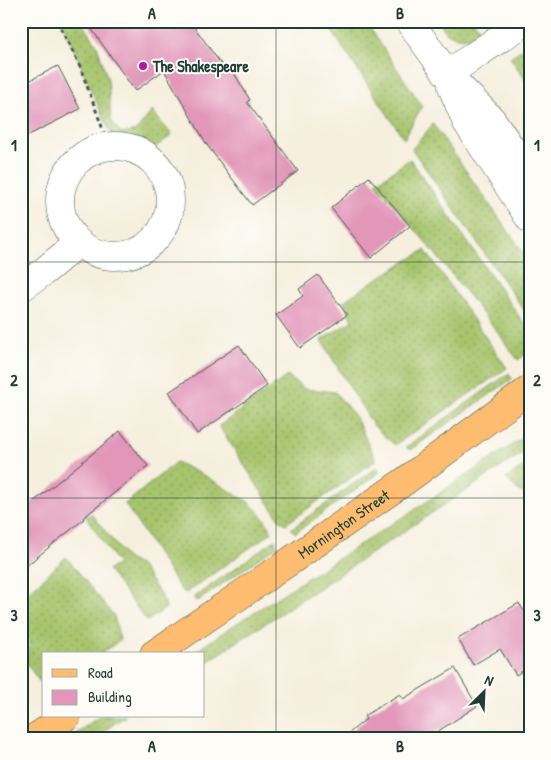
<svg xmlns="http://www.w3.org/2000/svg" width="551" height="760" font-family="'Patrick Hand',sans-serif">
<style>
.grass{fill:url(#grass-dots);stroke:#638150}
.building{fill:#e296b9}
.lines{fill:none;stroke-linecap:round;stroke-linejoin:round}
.minor-casing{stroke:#3f584e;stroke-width:29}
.major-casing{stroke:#3f584e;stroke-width:29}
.path{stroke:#3f584e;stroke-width:3;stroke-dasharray:4 4;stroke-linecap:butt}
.minor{stroke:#fff;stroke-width:28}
.major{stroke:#fdbc70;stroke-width:28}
.grid{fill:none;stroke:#1f3d34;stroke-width:1;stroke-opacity:0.55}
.poi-dot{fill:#b5179e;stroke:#fdfcf7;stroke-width:2}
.labels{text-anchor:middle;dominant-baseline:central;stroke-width:4;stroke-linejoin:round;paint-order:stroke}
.poi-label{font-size:16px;font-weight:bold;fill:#1f3d34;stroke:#fdfcf7;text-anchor:start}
.street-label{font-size:16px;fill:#1f3d34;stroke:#fdfcf7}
.neatline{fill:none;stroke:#1f3d34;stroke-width:2}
.grid-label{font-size:16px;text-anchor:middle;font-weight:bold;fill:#1f3d34}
</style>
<defs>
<pattern id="grass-dots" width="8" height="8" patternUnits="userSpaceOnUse" patternTransform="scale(1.25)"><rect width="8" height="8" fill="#a7c56d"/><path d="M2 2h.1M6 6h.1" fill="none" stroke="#87a15a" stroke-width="1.8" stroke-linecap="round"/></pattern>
</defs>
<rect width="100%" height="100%" fill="#fdfcf7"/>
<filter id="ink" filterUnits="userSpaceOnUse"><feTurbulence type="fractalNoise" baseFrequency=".02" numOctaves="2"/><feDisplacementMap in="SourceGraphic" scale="10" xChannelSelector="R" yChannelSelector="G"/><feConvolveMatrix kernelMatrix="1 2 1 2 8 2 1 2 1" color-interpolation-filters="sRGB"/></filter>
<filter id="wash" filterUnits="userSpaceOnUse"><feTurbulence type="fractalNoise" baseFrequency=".0096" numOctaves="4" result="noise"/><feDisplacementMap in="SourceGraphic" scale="20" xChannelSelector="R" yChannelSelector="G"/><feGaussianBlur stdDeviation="1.12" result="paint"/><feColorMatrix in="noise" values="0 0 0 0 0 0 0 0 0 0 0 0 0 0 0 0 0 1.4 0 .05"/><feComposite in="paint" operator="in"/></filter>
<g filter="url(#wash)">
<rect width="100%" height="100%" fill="#f6efde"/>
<path class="grass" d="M61,21H82L97,45L108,80L111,120L121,134L136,131L152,111L172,135L153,149L135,142L114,139C94,101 80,60 61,21Z
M325,21H365L422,106L404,139Z
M439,21H474L483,34C471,37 457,41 446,32C443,29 441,24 439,21Z
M530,44V87L510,57Z
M433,124L530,262V319L412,149Z
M410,159L530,332V351L518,360L511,351L499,334L434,252L376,183Z
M425,250L507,368L395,445L384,436L373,425L321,340L352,321L344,301L370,283Z
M509,373L512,379L410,450L406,447Z
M287,376L305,389L335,392L355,416L376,460L286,524L279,519L219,426Z
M530,433V448L204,664V654H192L228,629L434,497Z
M176,462L205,476L250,503L264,518L272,532L186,593L181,590L125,504Z
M530,462V496L519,491L506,479Z
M377,467L380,472L295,533L291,529Z
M92,514L126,558L141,566L164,600L166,608L147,621L108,570L118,564L86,517Z
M275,540L277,546L198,601L193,598Z
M66,557L114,616L120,640L101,654H44V688L27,664L29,641L21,627V599Z
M100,716H126L92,739H68Z"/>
<g id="blocks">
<path class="building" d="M86,21H190L226,71L231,68L250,100L247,102L298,171L252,205L207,145L164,70L135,91Z
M58,66L80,109L21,139V85Z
M369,177L410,226L371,258L331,208Z
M318,275L347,315L300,348L276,315L303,296L299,289Z
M239,345L267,386L197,434L169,392Z
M120,431L148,466L83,518L84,519L21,570V512Z
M519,603L530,621V666L516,675L500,649L473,665L458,639Z
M455,668L477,706L426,739H342L366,719L364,716L400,694L403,699Z"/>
</g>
</g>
<g filter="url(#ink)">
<use href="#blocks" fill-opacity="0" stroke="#3f584e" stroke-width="1"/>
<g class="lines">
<g class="minor-casing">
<path id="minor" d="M409,21L447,74L492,120L530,176
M447,74L526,21
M452,87L466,121L530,219
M60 201a55 55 0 1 1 110 0a55 55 0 1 1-110 0Z
M21,288L42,273L78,243"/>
</g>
<g class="major-casing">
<g id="major">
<path id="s1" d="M154,654L296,557L405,481L530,389"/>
<path d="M33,739L67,716"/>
</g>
</g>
<path class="path" d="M57,21L79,64L109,146"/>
<use href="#minor" class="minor"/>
<use href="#major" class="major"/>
</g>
</g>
<path class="grid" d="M276,21V739M21,262H530M21,498H530"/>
<circle class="poi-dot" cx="143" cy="66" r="5"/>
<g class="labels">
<g class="poi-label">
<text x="153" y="66">The Shakespeare</text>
</g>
<g class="street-label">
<text stroke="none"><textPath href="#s1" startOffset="230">Mornington Street</textPath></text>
</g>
</g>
<rect width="551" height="760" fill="none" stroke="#fdfcf7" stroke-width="55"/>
<rect x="42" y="652" width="162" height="65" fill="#fdfcf7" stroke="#a4b0a9"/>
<rect x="52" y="669" width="25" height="8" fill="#fdbc70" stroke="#a4b0a9"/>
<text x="88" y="678" font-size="15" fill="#1f3d34">Road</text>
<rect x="52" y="690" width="25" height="15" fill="#e296b9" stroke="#a4b0a9"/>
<text x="88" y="702" font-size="15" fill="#1f3d34">Building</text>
<g transform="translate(484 692) rotate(24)" stroke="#fdfcf7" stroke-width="4" paint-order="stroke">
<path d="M0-4L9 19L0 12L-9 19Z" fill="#1f3d34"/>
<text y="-8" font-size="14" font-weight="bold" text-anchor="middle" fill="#1f3d34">N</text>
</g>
<rect x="28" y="28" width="496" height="704" class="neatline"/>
<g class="grid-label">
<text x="152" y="19">A</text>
<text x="400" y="19">B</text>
<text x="14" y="151">1</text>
<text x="537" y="151">1</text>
<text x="14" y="386">2</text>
<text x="537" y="386">2</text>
<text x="14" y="621">3</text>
<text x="537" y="621">3</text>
<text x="152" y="752">A</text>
<text x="400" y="752">B</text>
</g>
</svg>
